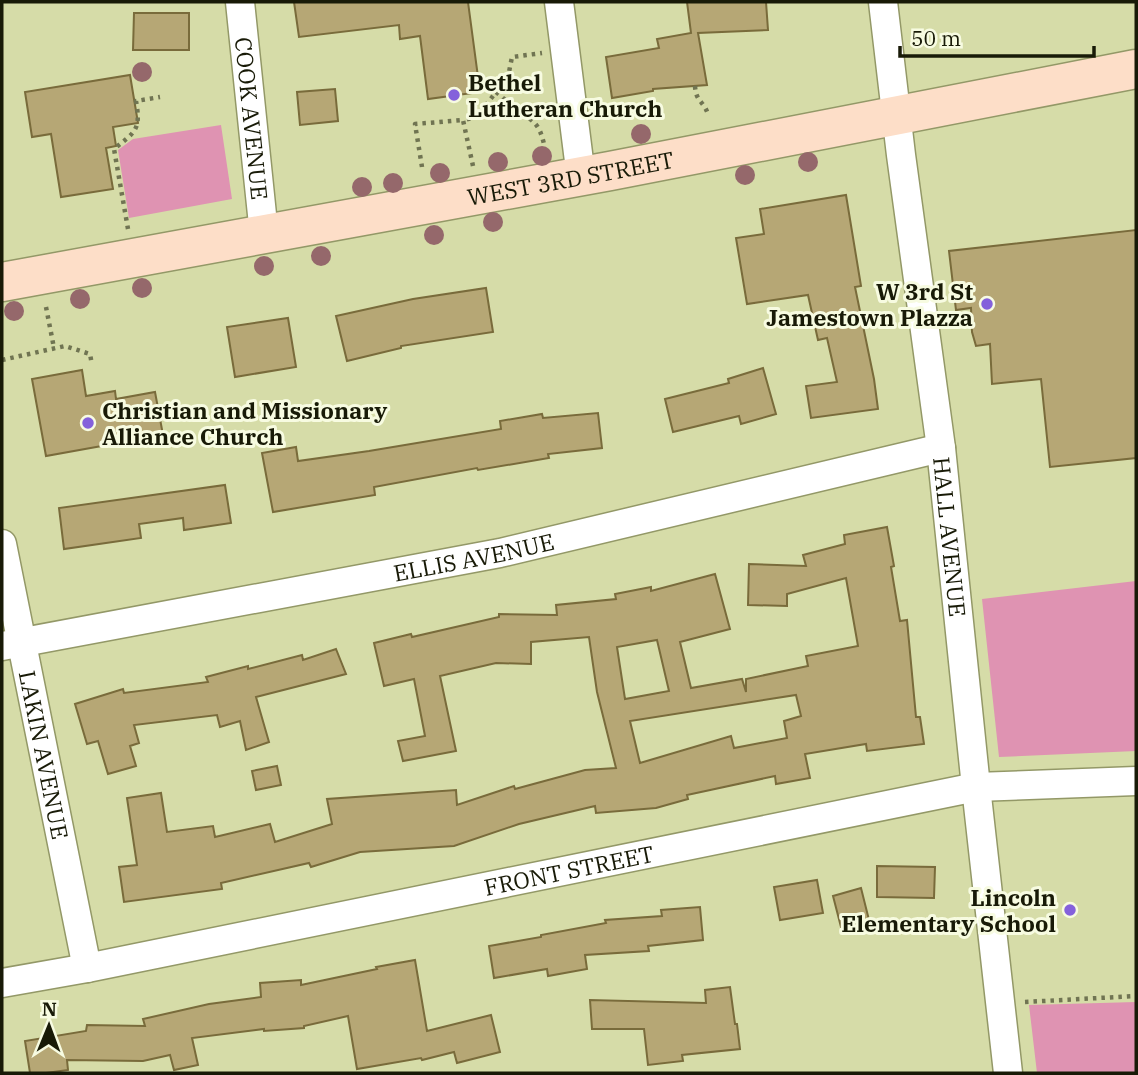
<svg xmlns="http://www.w3.org/2000/svg" width="1138" height="1075" font-family="'IBM Plex Serif',serif">
<style>
.green{fill:#df93b2}
.building{fill:#b6a775;stroke:#796b3b;stroke-width:2;fill-rule:evenodd}
.lines{fill:none;stroke-linecap:round;stroke-linejoin:round}
.street-casing{stroke:#939867;stroke-width:31}
.secondary-casing{stroke:#939867;stroke-width:41}
.path{stroke:#707452;stroke-width:4.5;stroke-dasharray:3.5 5;stroke-linecap:butt}
.street{stroke:#fff;stroke-width:28}
.secondary{stroke:#fddec8;stroke-width:38}
.tree{fill:#95686b}
.poi-dot{fill:#8461db;stroke:#f7fbe1;stroke-width:2.5}
.labels{text-anchor:middle;dominant-baseline:central;stroke-width:6;stroke-linejoin:round;paint-order:stroke}
.poi-label{font-size:23px;font-weight:bold;fill:#181a07;stroke:#f7fbe1;text-anchor:start}
.street-label{font-size:23px;fill:#181a07;stroke:#f7fbe1}
</style>
<rect width="100%" height="100%" fill="#d6dca8"/>
<path class="green" d="M221,125L232,199L129,218L118,150L133,139Z
M1136,581V751L999,757L982,599Z
M1136,1002V1073H1037L1029,1005Z"/>
<path class="building" d="M294,2H468L480,92L428,99L420,36L400,39L399,25L299,37Z
M687,2H766L768,30L698,33L707,85L653,89V91L612,98L606,57L659,48L657,39L691,33Z
M134,13H189V50H133Z
M130,75L138,123L113,127L116,146L106,148L113,189L61,197L51,134L32,137L25,92Z
M335,89L338,121L300,125L297,92Z
M846,195L861,286L855,287L874,379L878,409L811,418L806,386L837,382L827,338L818,340L808,295L747,304L736,238L764,234L760,209Z
M1136,230V458L1050,467L1041,379L992,384L990,344L976,346L972,332L971,308L956,310L949,251Z
M486,288L493,332L401,346V348L347,361L336,316L413,299Z
M288,318L296,367L235,377L227,327Z
M763,368L776,414L741,424L739,416L673,432L665,399L729,383L728,379Z
M82,370L86,396L115,391L116,399L155,392L163,435L46,456L32,379Z
M598,413L602,448L548,454L549,458L478,470L477,468L374,487L375,495L273,512L262,453L296,447L298,461L369,451L501,429L500,421L542,414L543,418Z
M225,485L231,523L184,530L183,518L139,524L141,538L64,549L59,508Z
M887,527L894,566L891,567L900,621L907,620L916,717H920L924,744L867,751L866,744L805,754L810,778L776,784L775,776L687,795L688,799L656,808L596,813L595,806L519,824L454,846L360,852L311,867L309,863L221,883L222,889L124,902L119,867L137,865L127,798L161,793L167,832L213,826L215,837L270,824L275,842L332,824L327,799L456,790L457,805L514,786L515,789L585,770L616,768L597,692L589,637L531,642V664L496,663L440,676L456,751L403,761L398,741L425,736L414,679L384,686L374,643L411,634L412,637L499,617V614L557,615L556,605L616,599L615,594L651,587V591L715,574L730,629L680,642L691,688L742,679L746,692V679L808,666L806,656L858,646L846,578L787,594V606L748,605L749,564L806,566L803,555L845,544L844,535ZM657,640L669,691L625,699L617,647ZM796,695L801,716L784,721L787,738L734,748L731,736L640,763L630,721Z
M336,649L346,674L256,697L269,742L246,750L240,721L220,727L217,715L134,725L139,743L130,746L136,766L108,774L98,741L87,744L75,704L123,689L124,693L208,682L206,677L248,666V669L302,655L303,660Z
M277,766L281,785L256,790L252,771Z
M877,866L935,867L934,898L877,897Z
M817,880L823,913L780,920L774,887Z
M861,888L869,920L841,927L833,896Z
M700,907L703,940L648,946L649,951L585,955L587,969L548,976L547,969L494,978L489,946L541,937V935L606,923L605,920L662,916L661,910Z
M415,960L427,1031L491,1015L500,1052L457,1063L454,1052L422,1060L421,1058L357,1069L348,1016L304,1026V1028L264,1031V1029L192,1038L198,1065L174,1070L170,1055L143,1061L67,1060L68,1070L46,1073H30L25,1041L86,1031L87,1025L145,1026L143,1019L209,1004L261,997L260,983L301,980V985L377,969L376,967Z
M730,987L735,1024H737L740,1049L682,1055L683,1061L648,1065L644,1029H592L590,1000L706,1003L705,990Z"/>
<g class="lines">
<g class="street-casing">
<g id="street">
<path id="s1" d="M240,2L264,234"/>
<path d="M559,2L581,177"/>
<path id="s2" d="M883,2L901,155L941,448L976,787L1008,1073"/>
<path id="s3" d="M2,544L87,968"/>
<path id="s4" d="M2,646L500,553L941,448"/>
<path id="s5" d="M2,983L87,968L976,787L1136,781"/>
</g>
</g>
<g class="secondary-casing">
<g id="secondary">
<path id="s6" d="M2,282L610,171L1136,69"/>
</g>
</g>
<path class="path" d="M695,86C696,102 703,100 708,114
M496,92L508,77L512,57L542,53
M473,166L463,120L477,117L484,111L486,105L496,92C503,98 510,104 518,110C534,122 539,123 544,144
M422,167L415,124L463,120
M128,229L114,149C136,131 141,130 136,101L160,97
M46,307L54,348
M2,360L65,346L90,354L92,365
M1025,1002L1136,996"/>
<use href="#street" class="street"/>
<use href="#secondary" class="secondary"/>
</g>
<g class="tree">
<circle cx="142" cy="72" r="10"/>
<circle cx="641" cy="134" r="10"/>
<circle cx="542" cy="156" r="10"/>
<circle cx="498" cy="162" r="10"/>
<circle cx="808" cy="162" r="10"/>
<circle cx="440" cy="173" r="10"/>
<circle cx="745" cy="175" r="10"/>
<circle cx="393" cy="183" r="10"/>
<circle cx="362" cy="187" r="10"/>
<circle cx="493" cy="222" r="10"/>
<circle cx="434" cy="235" r="10"/>
<circle cx="321" cy="256" r="10"/>
<circle cx="264" cy="266" r="10"/>
<circle cx="142" cy="288" r="10"/>
<circle cx="80" cy="299" r="10"/>
<circle cx="14" cy="311" r="10"/>
</g>
<g class="poi-dot">
<circle cx="454" cy="95" r="7"/>
<circle cx="987" cy="304" r="7"/>
<circle cx="88" cy="423" r="7"/>
<circle cx="1070" cy="910" r="7"/>
</g>
<g class="labels">
<g class="poi-label">
<text x="468" y="82">Bethel<tspan x="468" dy="26">Lutheran Church</tspan></text>
<text x="973" y="291" text-anchor="end">W 3rd St<tspan x="973" dy="26">Jamestown Plazza</tspan></text>
<text x="102" y="410">Christian and Missionary<tspan x="102" dy="26">Alliance Church</tspan></text>
<text x="1056" y="897" text-anchor="end">Lincoln<tspan x="1056" dy="26">Elementary School</tspan></text>
</g>
<g class="street-label">
<text stroke="none"><textPath href="#s1" startOffset="117">COOK AVENUE</textPath></text>
<text stroke="none"><textPath href="#s6" startOffset="578">WEST 3RD STREET</textPath></text>
<text stroke="none"><textPath href="#s2" startOffset="539">HALL AVENUE</textPath></text>
<text stroke="none"><textPath href="#s4" startOffset="480">ELLIS AVENUE</textPath></text>
<text stroke="none"><textPath href="#s3" startOffset="215">LAKIN AVENUE</textPath></text>
<text stroke="none"><textPath href="#s5" startOffset="578">FRONT STREET</textPath></text>
</g>
</g>
<rect width="1138" height="1075" fill="none" stroke="#181a07" stroke-width="7"/>
<g transform="translate(49 1026) rotate(1)" stroke="#f7fbe1" stroke-width="5" paint-order="stroke">
<path d="M0-5L12 26L0 18L-12 26Z" fill="#181a07"/>
<text y="-10" font-size="19" font-weight="bold" text-anchor="middle" fill="#181a07">N</text>
</g>
<path d="M900 46v10h194v-10" fill="none" stroke="#181a07" stroke-width="3.5"/>
<text x="911" y="46" font-size="21" fill="#181a07" stroke="#f7fbe1" stroke-width="5" paint-order="stroke">50 m</text>
</svg>
